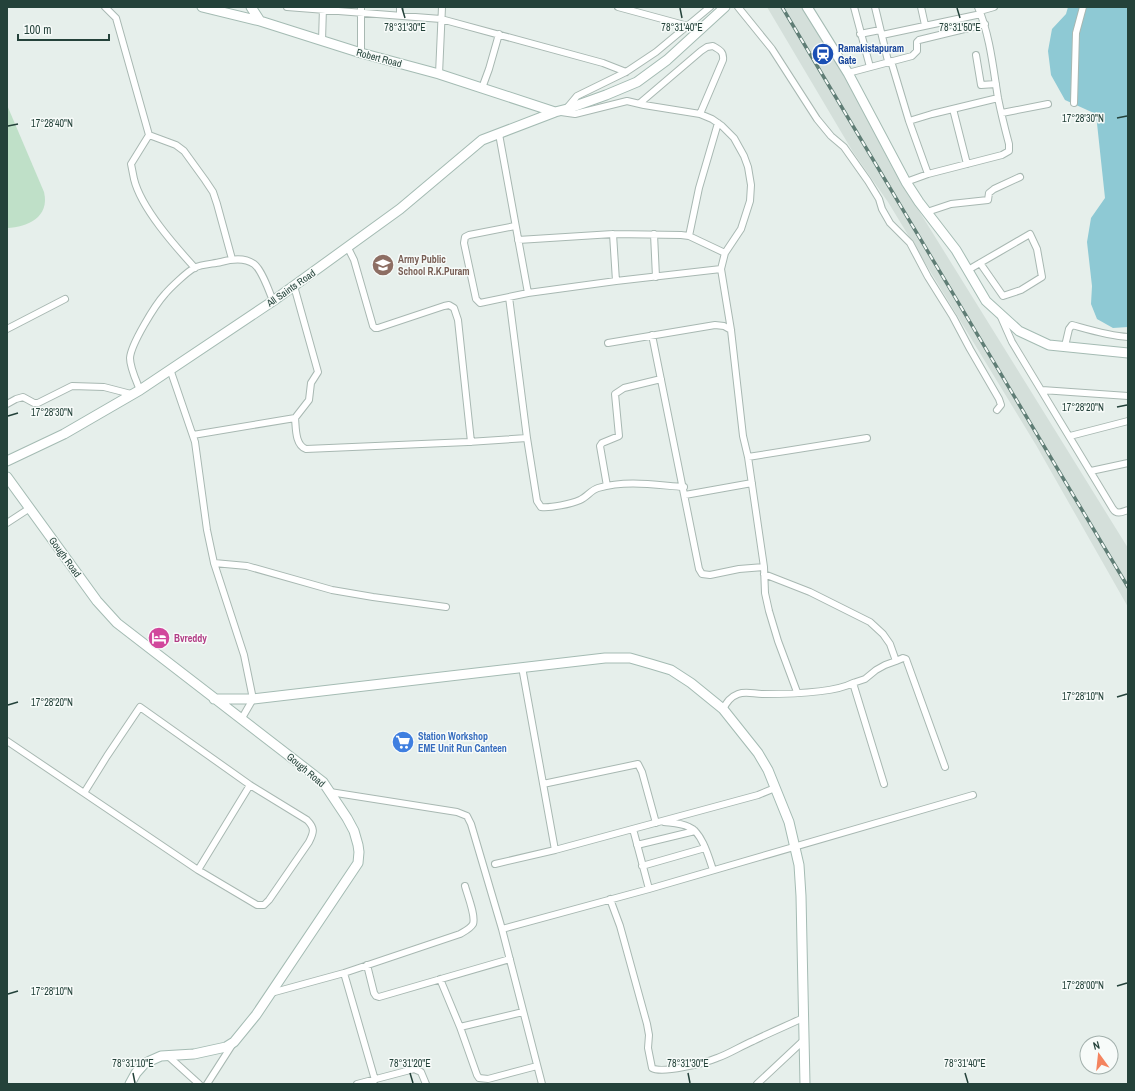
<svg xmlns="http://www.w3.org/2000/svg" width="1135" height="1091" font-family="'Archivo Narrow',sans-serif">
<style>
.built{fill:#d4dfda}
.green{fill:#bfe0c8}
.water{fill:#8ec9d4}
.lines{fill:none;stroke-linecap:round;stroke-linejoin:round}
.street-casing{stroke:#a8b8b2;stroke-width:8}
.secondary-casing{stroke:#a4bbb3;stroke-width:11}
.street{stroke:#fff;stroke-width:6}
.secondary{stroke:#fff;stroke-width:9}
.rail-casing{stroke:#5f7d75;stroke-width:3.5}
.rail{stroke:#f7fbf9;stroke-width:2;stroke-dasharray:6;stroke-linecap:butt}
.ticks{fill:none;stroke:#24423a;stroke-width:1.5}
.labels{text-anchor:middle;dominant-baseline:central;stroke-width:3;stroke-linejoin:round;paint-order:stroke}
.transit-label{font-size:10px;font-weight:bold;fill:#164399;stroke:#f7fbf9;text-anchor:start}
.street-label{font-size:10px;fill:#24423a;stroke:#f7fbf9}
.education-label{font-size:10px;font-weight:bold;fill:#785e54;stroke:#f7fbf9;text-anchor:start}
.hotel-label{font-size:10px;font-weight:bold;fill:#b23c85;stroke:#f7fbf9;text-anchor:start}
.shop-label{font-size:10px;font-weight:bold;fill:#366cbe;stroke:#f7fbf9;text-anchor:start}
.ticks-label{font-size:10px;text-anchor:middle;fill:#24423a;stroke:#f7fbf9;stroke-width:3;stroke-linejoin:round;paint-order:stroke}
</style>
<rect width="100%" height="100%" fill="#e6efeb"/>
<path class="built" d="M767,7H803L841,67L893,169L1128,548V607L1036,445L888,202L853,152Z"/>
<path class="green" d="M7,105L44,192C50,217 28,227 7,228Z"/>
<path class="water" d="M1068,7H1128V327L1113,328L1097,319L1091,304L1092,286L1087,242L1091,218L1105,198L1096,114L1065,100L1051,75L1048,51L1052,29L1066,14Z"/>
<g class="lines">
<g class="street-casing">
<path id="street" d="M105,7L116,18L149,135L176,145L184,151L205,180L213,192L217,204L232,259
M287,7L441,19L603,63L626,72
M618,7L688,26
M738,7L772,49L817,119L831,136L844,147L868,181L879,199L882,209L890,223L910,243L928,277L953,317L970,349L999,399L1001,405L997,410
M854,7L870,67
M875,7L888,61
M921,7L925,25
M980,11L994,7
M400,15V7
M860,34L880,30
M882,35L981,14
M322,41L323,7
M361,53V7
M976,55L981,85L996,84
M891,61L909,121L928,174
M848,73L912,56L917,51V42L919,40L985,24
M439,74L442,7
M482,88L489,69L499,34
M640,103L701,51L707,47L713,46C720,50 724,52 723,60L700,114
M1074,103L1076,33L1083,7
M567,108L577,96L626,72L656,52L710,7
M953,109L967,164
M561,112L575,114L627,101L644,105L700,114L712,119L722,126L734,138L744,156L748,167L751,185L750,201L741,229L725,253L721,269L731,330L743,436L748,457L764,567L765,593L769,611L778,641L797,692
M1002,113L1048,104
M909,121L932,114L998,98
M499,134L528,293
M149,135L131,164C132,169 133,174 134,179C141,208 175,246 195,268
M906,182L928,174L1002,155L1009,151V144C1005,129 1001,113 998,98C993,67 990,36 978,7
M927,212L951,204L988,200L989,193L994,189L1020,177
M515,226L469,235L465,237L464,243L476,299L480,303L528,293L616,281L721,269
M613,234L616,281
M654,234L656,277
M689,236L699,188L718,123
M518,240L613,234L681,235L689,236L725,253
M348,248L354,260L373,326L375,328H378L444,306L449,305L454,308L458,320L471,442
M968,270C989,258 1009,246 1030,234L1037,249L1042,277L1021,290L1003,296L980,263
M1001,317L1012,342L1113,509C1117,515 1122,512 1128,510
M7,329L65,299
M652,335L699,569L702,574L710,575L739,569L764,567
M608,343L715,325L724,326L731,330
M1065,346L1069,329L1072,325C1090,330 1109,336 1128,337
M170,369L195,442L207,530L214,563L244,655L253,699L242,718
M140,390C136,380 130,368 130,358C131,344 155,305 165,294C171,287 187,272 194,268C202,264 213,264 221,262C232,259 244,257 254,264C262,270 269,291 273,301
M1042,390L1128,396
M7,404L16,399L23,397L34,403H38L72,386L104,387L131,394
M295,418C296,428 295,445 306,449L468,442L527,438L509,297
M193,435L295,418L309,400L311,383L318,372L294,286
M1070,436L1128,421
M527,438L537,501L541,507C551,508 571,504 580,500C587,497 591,490 598,488C627,480 655,485 684,487
M748,457L867,438
M1091,471L1128,463
M607,486L600,446L602,443L619,436L615,394L624,388L661,379
M685,495L752,483
M7,523L30,508
M214,563L247,566L332,590L373,597L446,607
M764,574L810,592L870,622L883,634L890,644L896,661L903,658L906,659L945,767
M522,667L555,850L758,795L775,788
M723,709C727,702 730,697 738,694C746,691 754,694 762,694C785,694 834,693 853,683
M7,741L198,870L257,905H264L269,900L309,842C314,832 315,828 307,820L250,785L140,707L107,756L84,793
M543,784L638,764L642,772L656,823
M884,784L853,683L865,679L876,670L885,665L896,661
M330,792L457,812L467,816L471,824L502,929L542,1084
M664,822C672,823 681,823 689,827C702,832 709,858 713,870
M633,829L649,889
M637,845L695,831
M495,864L555,850
M642,866L705,848
M198,870L250,785
M610,899L620,926L647,1024L649,1035L648,1048L652,1068C662,1074 705,1063 717,1058C729,1054 741,1046 753,1041C769,1033 786,1026 803,1018
M502,929L649,889L973,795
M367,965L374,993L376,996L379,997L510,959
M344,973L375,1080
M440,979L460,1027L477,1075L479,1078L488,1079L537,1066
M271,993L344,973L460,934C465,931 470,929 473,924C476,916 467,894 465,886
M460,1027L523,1012
M168,1056L199,1084
M207,1084L232,1045
M357,1084L414,1069L421,1072L426,1084
M757,1084L804,1040"/>
</g>
<g class="secondary-casing">
<path id="secondary" d="M202,7L260,21L361,53L439,74L555,112
M251,7L260,21
M807,7L848,73L906,182L919,202L956,250L986,301L1019,331L1049,345L1128,353
M7,461L64,434L140,390L273,301L400,209L482,140L555,112L567,109L606,95L637,82L667,60L725,7
M7,477L97,601L117,623L323,782L347,818L354,831L358,845L359,852L358,863L256,1015L234,1042L226,1047L194,1054L161,1056L152,1060L144,1064L136,1073L130,1084
M214,699H253L605,658H630L651,664L671,670L691,683L723,709L758,753L768,770L789,822L799,865L801,896L805,1084"/>
</g>
<use href="#street" class="street"/>
<use href="#secondary" class="secondary"/>
<g class="rail-casing">
<path id="rail" d="M782,7L1128,587"/>
</g>
<use href="#rail" class="rail"/>
</g>
<path class="ticks" d="M402,8L405,18M680,8L682,18M957,8L960,18M1117,118L1127,116M8,126L18,124M1117,407L1127,405M8,416L18,413M1117,697L1127,694M8,705L18,702M1117,986L1127,983M8,994L18,991M133,1073L135,1083M410,1073L413,1083M688,1073L690,1083M965,1073L968,1083"/>
<defs>
<g id="station-disc" transform="scale(1.15)"><circle r="9.5" fill="#1a4fb4" stroke="#f7fbf9"/><path d="M-3-6H3Q5-6 5-4V2Q5 4 3 4L4.5 6H3L1.5 4h-3L-3 6H-4.5L-3 4Q-5 4-5 2V-4Q-5-6-3-6ZM-3.5-4v3h7v-3ZM-3.5 1v1.5H-2V1ZM2 1v1.5H3.5V1Z" fill="#fff"/></g>
<g id="school-disc" transform="scale(1.15)"><circle r="9.5" fill="#8d6e63" stroke="#f7fbf9"/><path d="M0-5L7-2L0 1L-7-2ZM-4 1L0 2.5L4 1V4Q0 6-4 4Z" fill="#fff"/></g>
<g id="hotel-disc" transform="scale(1.15)"><circle r="9.5" fill="#d1479c" stroke="#f7fbf9"/><path d="M-6-4.5h1.5V1H6V5H4.5V3h-9V5H-6ZM-4 0a1.8 1.8 0 1 1 3.6 0ZM.5 0V-2.5h3Q6-2.5 6 0Z" fill="#fff"/></g>
<g id="supermarket-disc" transform="scale(1.15)"><circle r="9.5" fill="#3f7fe0" stroke="#f7fbf9"/><path d="M-6-5.5h2.5l.6 2H6L4.5 2H-2.5L-4.4-4H-6ZM-1.5 3.2a1.3 1.3 0 1 0 .1 0ZM3 3.2a1.3 1.3 0 1 0 .1 0Z" fill="#fff"/></g>
</defs>
<g fill-rule="evenodd">
<use href="#station-disc" x="823" y="54"/>
<use href="#school-disc" x="383" y="265"/>
<use href="#hotel-disc" x="159" y="638"/>
<use href="#supermarket-disc" x="403" y="742"/>
</g>
<g class="labels">
<g class="transit-label">
<text x="838" y="48">Ramakistapuram<tspan x="838" dy="12">Gate</tspan></text>
</g>
<g class="street-label">
<text transform="translate(379 58) rotate(15)">Robert Road</text>
<text transform="translate(291 288) rotate(-35)">All Saints Road</text>
<text transform="translate(65 557) rotate(54)">Gough Road</text>
<text transform="translate(306 770) rotate(40)">Gough Road</text>
</g>
<g class="education-label">
<text x="398" y="259">Army Public<tspan x="398" dy="12">School R.K.Puram</tspan></text>
</g>
<g class="hotel-label">
<text x="174" y="638">Bvreddy</text>
</g>
<g class="shop-label">
<text x="418" y="736">Station Workshop<tspan x="418" dy="12">EME Unit Run Canteen</tspan></text>
</g>
</g>
<g class="ticks-label">
<text x="405" y="31">78°31'30"E</text>
<text x="682" y="31">78°31'40"E</text>
<text x="960" y="31">78°31'50"E</text>
<text x="1083" y="122">17°28'30"N</text>
<text x="52" y="127">17°28'40"N</text>
<text x="1083" y="411">17°28'20"N</text>
<text x="52" y="416">17°28'30"N</text>
<text x="1083" y="700">17°28'10"N</text>
<text x="52" y="706">17°28'20"N</text>
<text x="1083" y="989">17°28'00"N</text>
<text x="52" y="995">17°28'10"N</text>
<text x="133" y="1067">78°31'10"E</text>
<text x="410" y="1067">78°31'20"E</text>
<text x="688" y="1067">78°31'30"E</text>
<text x="965" y="1067">78°31'40"E</text>
</g>
<rect width="1135" height="1091" fill="none" stroke="#24423a" stroke-width="16"/>
<g transform="translate(1099 1055) rotate(345)"><circle r="19" fill="#f7fbf9" stroke="#a3b1ad"/>
<path d="M0-3L7 15L0 10L-7 15Z" fill="#f4845f"/>
<text y="-6" font-size="11" font-weight="bold" text-anchor="middle" fill="#24423a">N</text>
</g>
<path d="M18 34v6h91v-6" fill="none" stroke="#24423a" stroke-width="2"/>
<text x="24" y="34" font-size="12" fill="#24423a" stroke="#f7fbf9" stroke-width="3" paint-order="stroke">100 m</text>
</svg>
